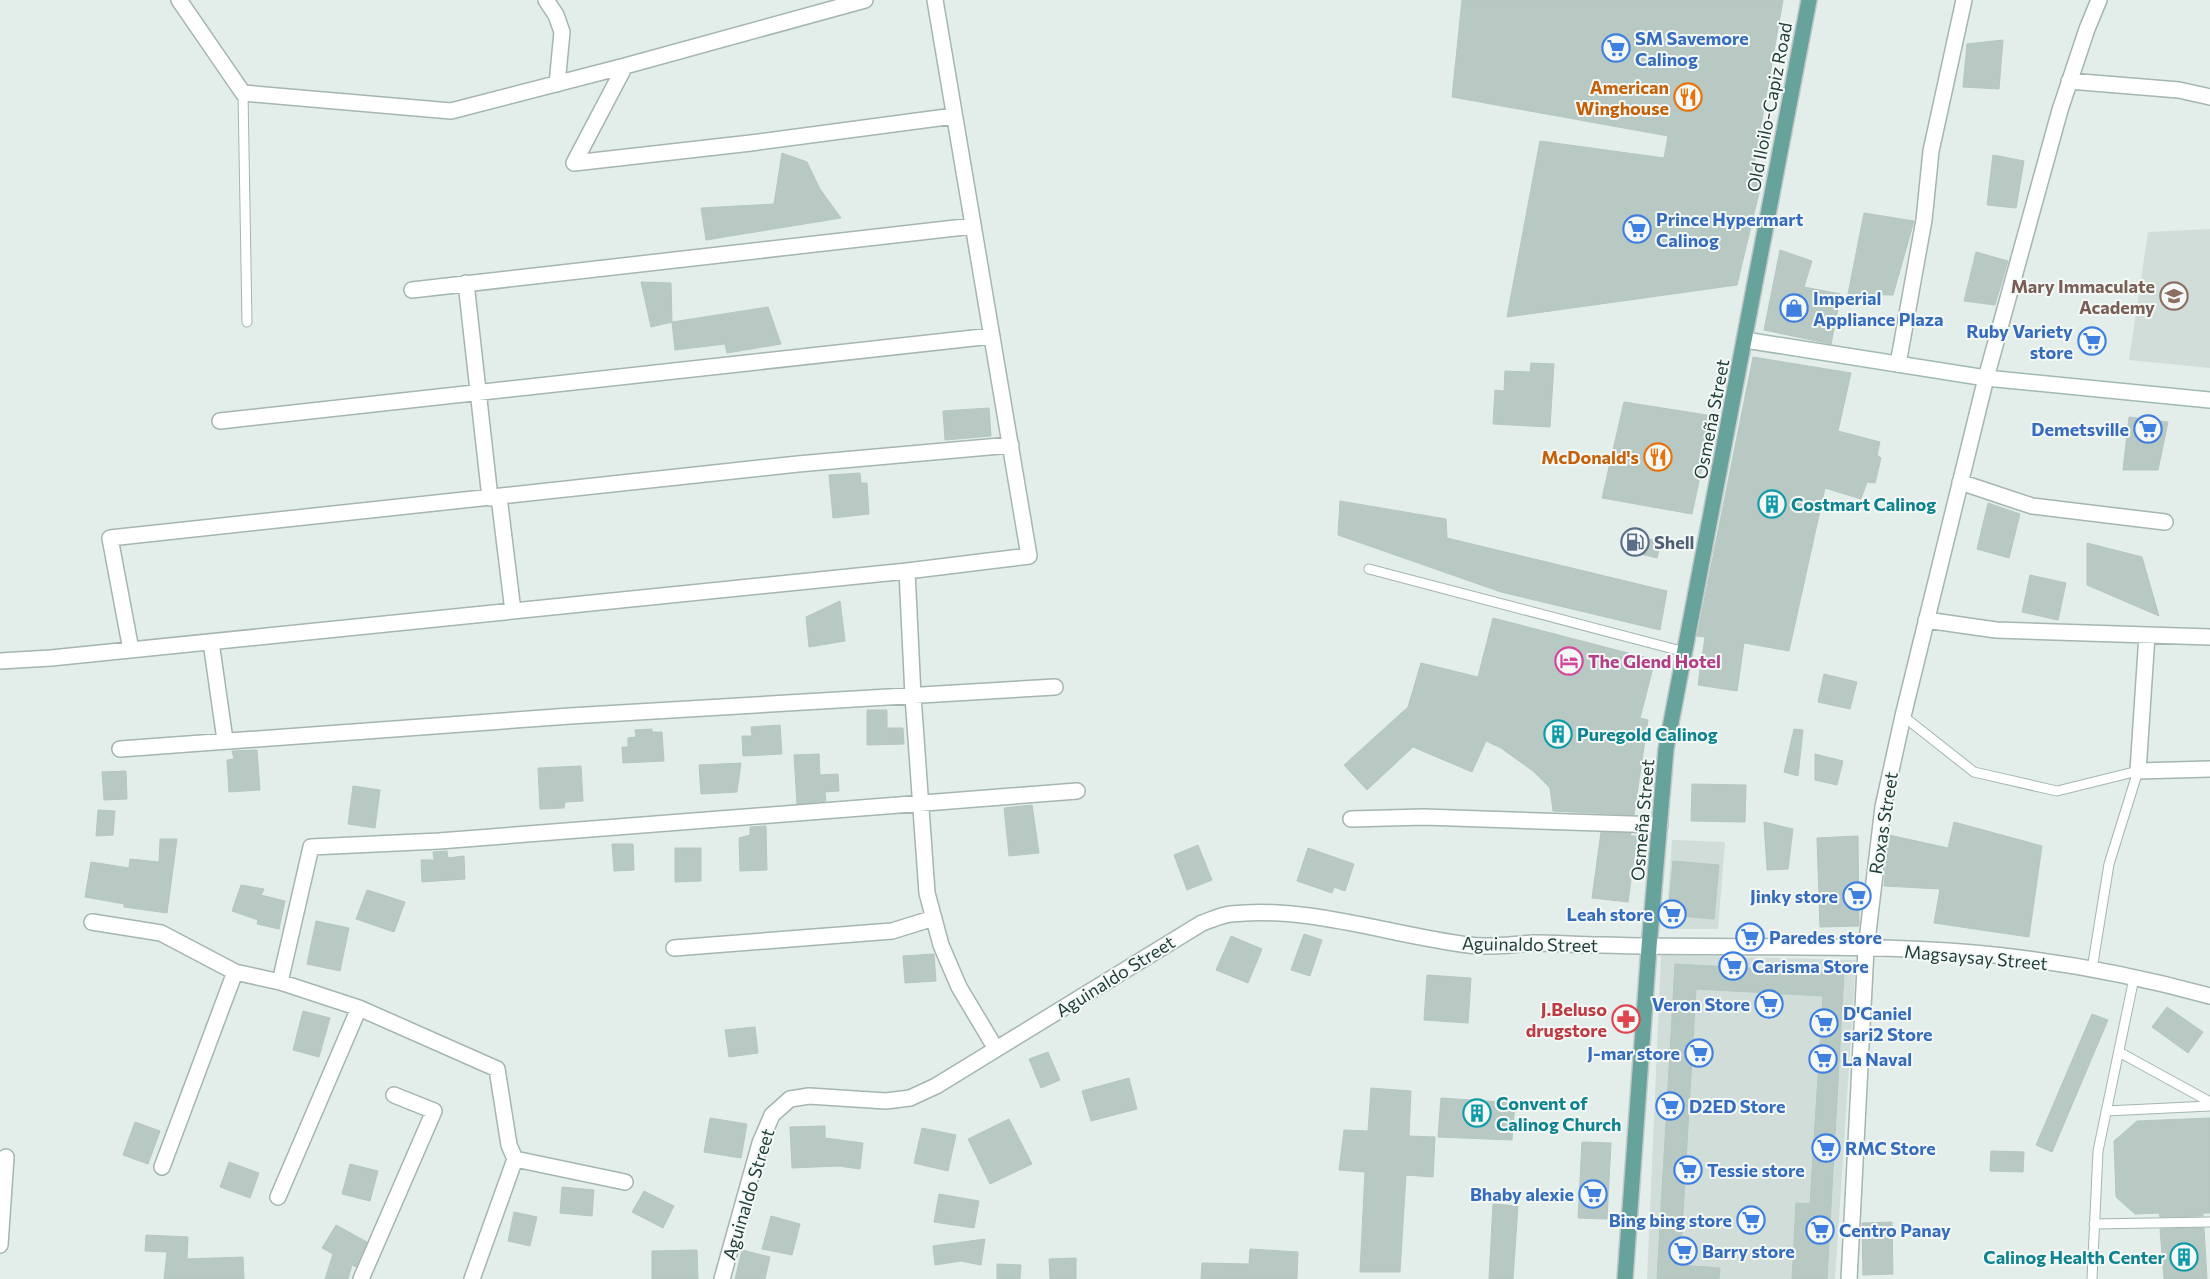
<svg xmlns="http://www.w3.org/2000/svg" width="2210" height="1279" font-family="Commissioner,sans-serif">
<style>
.built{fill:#d1ddd9}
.building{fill:#b8c8c3;stroke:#b5c7c2}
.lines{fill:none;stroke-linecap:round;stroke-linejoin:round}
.lane-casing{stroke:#a5b5b2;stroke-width:11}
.street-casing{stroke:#a5b5b2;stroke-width:18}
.secondary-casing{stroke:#a1b9b3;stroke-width:18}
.primary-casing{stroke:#c1c9c8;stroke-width:18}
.lane{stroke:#fff;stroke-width:9}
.street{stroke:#fff;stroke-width:15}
.secondary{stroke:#fff;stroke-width:15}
.primary{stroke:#67a39b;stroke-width:15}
.labels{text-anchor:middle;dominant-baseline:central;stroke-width:4;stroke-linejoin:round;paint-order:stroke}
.shop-label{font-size:18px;font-weight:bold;fill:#366cbe;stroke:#f4f9f7;text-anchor:start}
.food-label{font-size:18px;font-weight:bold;fill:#c56008;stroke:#f4f9f7;text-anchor:end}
.street-label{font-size:18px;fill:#223e3b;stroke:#f4f9f7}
.education-label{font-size:18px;font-weight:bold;fill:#785e54;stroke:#f4f9f7;text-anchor:end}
.culture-label{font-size:18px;font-weight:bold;fill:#0d838f;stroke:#f4f9f7;text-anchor:start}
.service-label{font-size:18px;font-weight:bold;fill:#4e5e75;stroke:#f4f9f7;text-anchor:start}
.hotel-label{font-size:18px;font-weight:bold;fill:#b23c85;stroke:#f4f9f7;text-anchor:start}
.health-label{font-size:18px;font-weight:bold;fill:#be3a42;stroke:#f4f9f7;text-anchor:end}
</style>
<rect width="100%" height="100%" fill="#e3edea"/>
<path class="built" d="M2210,229V368L2129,360L2148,232Z
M1672,840L1725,842L1718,929H1666Z
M1661,955L1856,960L1835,1279H1647Z"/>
<path class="building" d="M1462,0H1783L1753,171L1764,172L1737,285L1507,317L1540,141L1664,158L1668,136L1452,97Z
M2003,40L1999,89L1963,87L1967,44Z
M782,153L807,162L820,189L841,218L706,240L701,208L774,204Z
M1993,155L2024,161L2016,208L1987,205Z
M1864,213L1914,221L1893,295L1848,294Z
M1780,250L1812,261L1804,287L1841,294L1831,344L1764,330Z
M1976,252L2008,261L1995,305L1964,301Z
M641,282L671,283L672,322L651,327Z
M768,307L781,344L727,353L725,344L675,350L672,322Z
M1753,357L1851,373L1838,431L1880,442L1877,455L1881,458L1875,483L1867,482L1861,499L1825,488L1789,651L1744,643L1737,691L1698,685L1705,637L1697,636Z
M1531,363L1554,364L1550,427L1493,424L1495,390L1504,391L1505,371L1530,372Z
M1624,402L1713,416L1692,514L1602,498Z
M989,408L991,436L945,440L943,411Z
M2129,417L2168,422L2158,470H2123Z
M860,473L861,483H867L869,514L833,518L829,475Z
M1340,501L1446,519L1447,538L1667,591L1660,630L1501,592L1338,535Z
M1988,503L2020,514L2009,558L1977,549Z
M1640,537L1661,542L1657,558L1636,553Z
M2087,543L2142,557L2159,616L2087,585Z
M2030,575L2066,583L2058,620L2022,612Z
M840,601L845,641L809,647L806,617Z
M1493,618L1655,660L1640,718L1648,720L1634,815L1553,811L1550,788L1533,771L1501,748L1486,741L1472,772L1413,747L1367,790L1344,765L1408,707L1421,663L1478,677Z
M1824,674L1857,682L1850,709L1818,702Z
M867,710H887V728H903L904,744L867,745Z
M780,725L782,754L743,756L742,736H752L751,727Z
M652,729V732H662L664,761L623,763L622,747H628V738L636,737L635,730Z
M1794,729L1803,730L1798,776L1784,772Z
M257,750L260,790L229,792L227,760L234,759L232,751Z
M819,754L820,775L838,774L839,791L825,792L826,801L797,804L794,755Z
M1815,754L1843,761L1837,785L1815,780Z
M741,763L737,792L701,794L699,765Z
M581,766L583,801L565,802L564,808L540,809L538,768Z
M126,771L127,799L104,800L102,772Z
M1692,784L1746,785L1745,822L1691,821Z
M353,786L380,790L375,828L348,824Z
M1032,805L1039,853L1009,856L1004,808Z
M98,810L115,811L113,835L96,836Z
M1764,822L1793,829L1788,869L1767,870Z
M1954,822L2042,846L2029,937L1934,923L1940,889L1884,886L1889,835L1948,848Z
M766,826L767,870L740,871L739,838L750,835V827Z
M1601,832L1631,833L1630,836H1637L1628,902L1592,898Z
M1858,836L1859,926L1820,927L1817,838Z
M160,839H177L167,913L124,907V904L85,897L91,862L129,868L130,859L159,862Z
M612,844H633L634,870L614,871Z
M1198,845L1212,880L1187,890L1174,855Z
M675,848H701V881L675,882Z
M1308,848L1354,864L1345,891L1334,887L1332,893L1297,881Z
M447,851L448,858L464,856L465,879L422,882L421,860H434L433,852Z
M1673,861L1719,865L1714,919L1668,915Z
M241,885L264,889L261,895L285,901L279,929L257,924L258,920L232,911Z
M367,890L405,902L394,932L356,919Z
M316,921L349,928L340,971L307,964Z
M1304,934L1322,940L1310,976L1291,970Z
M1231,936L1262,949L1248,983L1216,970Z
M934,954L936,981L905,983L903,956Z
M1675,964L1844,973L1827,1279H1792L1796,1203L1810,1204L1823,996L1696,989L1680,1265L1720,1268L1719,1279H1657Z
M1427,975L1471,978L1468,1023L1424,1020Z
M2167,1007L2203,1032L2188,1053L2152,1027Z
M303,1011L330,1018L319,1057L293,1050Z
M2092,1014L2108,1020L2052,1152L2036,1145Z
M755,1027L758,1053L729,1057L725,1030Z
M1048,1052L1060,1080L1041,1088L1029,1059Z
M1129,1078L1137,1109L1091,1121L1082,1091Z
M1371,1088L1411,1091L1409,1136L1435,1137L1433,1177L1406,1175L1400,1272H1360L1365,1172L1339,1170L1344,1130L1368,1131Z
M1441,1098L1515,1103L1512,1140L1438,1137Z
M710,1118L747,1124L741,1158L704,1152Z
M2210,1118V1213H2203V1216L2160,1217L2159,1213L2135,1214L2116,1197L2114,1141L2137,1121Z
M1009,1119L1032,1164L990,1184L968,1139Z
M135,1122L160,1131L148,1164L123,1155Z
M825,1126V1138L863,1143L860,1169L838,1166L792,1168L790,1127Z
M922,1128L956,1135L948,1171L914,1163Z
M1582,1142L1611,1143L1607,1219L1578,1218Z
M1991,1151L2024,1152L2023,1172L1990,1171Z
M229,1162L259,1173L250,1198L220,1187Z
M350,1164L378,1171L370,1201L342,1194Z
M562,1187L594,1190L592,1216L560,1213Z
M644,1191L674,1206L663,1228L632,1212Z
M939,1194L979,1201L974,1228L934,1222Z
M1493,1204L1518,1206L1513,1279H1489Z
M514,1212L537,1217L530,1246L508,1241Z
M771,1216L800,1224L792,1255L762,1249Z
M1892,1222L1893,1274L1863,1275L1862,1223Z
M336,1225L367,1242L356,1267L352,1265L348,1279H325L333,1254L322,1248Z
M2204,1228L2207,1279H2164L2160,1229Z
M146,1235L188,1237L187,1259L243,1257L244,1279H164L167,1252L145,1251Z
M985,1239L981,1265L961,1261L935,1265L933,1246Z
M1250,1249L1298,1252L1297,1279H1201L1202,1263L1249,1264Z
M697,1250L698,1279H652V1251Z
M742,1250L770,1257L765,1279H735Z
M1076,1258V1279H1050L1049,1259Z
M997,1264L1021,1265L1020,1279H997Z"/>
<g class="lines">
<g class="lane-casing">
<path id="lane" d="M243,93L247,322
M1369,569L1685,652
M1903,716L1974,772L2057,791L2138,771L2109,864L2092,969
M2119,1052L2210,1102
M2106,1111L2210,1106
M2094,1224L2210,1222
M2092,1279L2098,1151L2134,978"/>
</g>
<g class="street-casing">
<path id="street" d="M179,0L243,93L451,111L625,66L865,0
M546,0L556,15L562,32L557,84
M2069,81L2179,90L2210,97
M574,163L751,143L954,116
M574,163L625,66
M466,283L490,498
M412,290L973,226
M1898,364L1924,220L1931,151L1964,0
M220,421L992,336
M1960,482L2032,506L2165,522
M499,497L513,611
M907,571L913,696L927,893L941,945L959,987L996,1049
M1926,620L1996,630L2210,637
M2147,635L2138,771L2210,769
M211,642L225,740
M131,650L110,538L798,464L1011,445
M0,661L51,658L907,571L1029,556L935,0
M120,749L570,716L1055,687
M1351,819L1424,817L1660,825
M92,922L161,933L235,972L280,982L359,1008L497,1069L509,1145L515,1159L625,1182
M674,948L892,931L934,918
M280,982L311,847L439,841L1077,791
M162,1167L235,972
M278,1197L359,1008
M0,1245L6,1157
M361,1279L434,1111L394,1095
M472,1279L515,1159
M722,1279L760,1143L772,1115L790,1099L809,1096L886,1101L910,1098L936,1086L1202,923C1211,920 1221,915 1231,914C1307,905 1394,936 1469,945C1490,948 1513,944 1535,943C1557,943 1579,945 1601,945C1725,949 1850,943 1974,953C2053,960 2133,975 2210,996
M1849,1279L1866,949L1883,807L1903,716L1986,378L2060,110L2087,29L2099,0"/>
</g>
<g class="secondary-casing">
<path id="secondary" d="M1745,340L1986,378L2210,400"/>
</g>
<g class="primary-casing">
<path id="primary" d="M1625,1279L1649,947L1666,749L1809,0"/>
</g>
<use href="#lane" class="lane"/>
<use href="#street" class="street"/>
<use href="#secondary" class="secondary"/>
<use href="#primary" class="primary"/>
</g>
<defs>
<g id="supermarket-ring" transform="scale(1.4375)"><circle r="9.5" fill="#f4f9f7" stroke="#3f7fe0" stroke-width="1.5"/><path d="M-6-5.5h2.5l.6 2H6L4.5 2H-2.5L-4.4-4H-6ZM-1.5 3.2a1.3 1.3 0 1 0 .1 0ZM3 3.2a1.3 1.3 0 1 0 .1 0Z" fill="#3f7fe0"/></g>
<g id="restaurant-ring" transform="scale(1.4375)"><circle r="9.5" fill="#f4f9f7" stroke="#e8710a" stroke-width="1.5"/><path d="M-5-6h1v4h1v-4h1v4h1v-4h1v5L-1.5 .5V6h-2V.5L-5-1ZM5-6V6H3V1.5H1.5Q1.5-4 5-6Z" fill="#e8710a"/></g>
<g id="school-ring" transform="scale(1.4375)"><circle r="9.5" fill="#f4f9f7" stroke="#8d6e63" stroke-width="1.5"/><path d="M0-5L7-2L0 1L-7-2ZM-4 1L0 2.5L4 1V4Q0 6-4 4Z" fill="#8d6e63"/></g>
<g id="shop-ring" transform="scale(1.4375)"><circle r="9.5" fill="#f4f9f7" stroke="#3f7fe0" stroke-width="1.5"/><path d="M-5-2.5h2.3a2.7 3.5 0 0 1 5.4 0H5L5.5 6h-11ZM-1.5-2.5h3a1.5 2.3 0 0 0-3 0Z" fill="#3f7fe0"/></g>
<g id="building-ring" transform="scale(1.4375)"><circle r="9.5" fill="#f4f9f7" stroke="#0f9aa8" stroke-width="1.5"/><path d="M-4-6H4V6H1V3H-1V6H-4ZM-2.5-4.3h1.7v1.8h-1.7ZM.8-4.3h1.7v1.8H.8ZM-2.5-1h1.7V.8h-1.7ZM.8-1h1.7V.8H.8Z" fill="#0f9aa8"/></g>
<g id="fuel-ring" transform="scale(1.4375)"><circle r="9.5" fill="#f4f9f7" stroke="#5c6f8a" stroke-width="1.5"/><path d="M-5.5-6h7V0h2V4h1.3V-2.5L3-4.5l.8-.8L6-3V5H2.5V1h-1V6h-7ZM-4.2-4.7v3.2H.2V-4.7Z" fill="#5c6f8a"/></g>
<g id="hotel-ring" transform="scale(1.4375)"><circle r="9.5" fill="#f4f9f7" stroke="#d1479c" stroke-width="1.5"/><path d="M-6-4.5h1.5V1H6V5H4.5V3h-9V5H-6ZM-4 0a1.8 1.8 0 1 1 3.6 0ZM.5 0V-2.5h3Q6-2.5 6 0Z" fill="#d1479c"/></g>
<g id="pharmacy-ring" transform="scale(1.4375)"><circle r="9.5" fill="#f4f9f7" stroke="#e0444e" stroke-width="1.5"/><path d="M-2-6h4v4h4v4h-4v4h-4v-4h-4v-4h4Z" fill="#e0444e"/></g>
</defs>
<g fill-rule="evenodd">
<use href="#supermarket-ring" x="1616" y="48"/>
<use href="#restaurant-ring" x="1688" y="97"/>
<use href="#supermarket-ring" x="1637" y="229"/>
<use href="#school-ring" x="2174" y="296"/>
<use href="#shop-ring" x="1794" y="308"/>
<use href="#supermarket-ring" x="2092" y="341"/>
<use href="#supermarket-ring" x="2148" y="429"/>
<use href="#restaurant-ring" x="1658" y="457"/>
<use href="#building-ring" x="1772" y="504"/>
<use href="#fuel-ring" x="1635" y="542"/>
<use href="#hotel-ring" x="1569" y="661"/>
<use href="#building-ring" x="1558" y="734"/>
<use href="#supermarket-ring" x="1857" y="896"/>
<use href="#supermarket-ring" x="1672" y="914"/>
<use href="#supermarket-ring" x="1750" y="937"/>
<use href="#supermarket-ring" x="1733" y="966"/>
<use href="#supermarket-ring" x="1769" y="1004"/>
<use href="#pharmacy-ring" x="1626" y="1019"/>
<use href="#supermarket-ring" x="1824" y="1023"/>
<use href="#supermarket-ring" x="1699" y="1053"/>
<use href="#supermarket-ring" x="1823" y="1059"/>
<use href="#supermarket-ring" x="1670" y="1106"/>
<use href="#building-ring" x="1477" y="1113"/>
<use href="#supermarket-ring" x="1826" y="1148"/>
<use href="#supermarket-ring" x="1688" y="1170"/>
<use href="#supermarket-ring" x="1593" y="1194"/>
<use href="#supermarket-ring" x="1751" y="1220"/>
<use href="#supermarket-ring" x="1820" y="1230"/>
<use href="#supermarket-ring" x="1683" y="1251"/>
<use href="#building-ring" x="2184" y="1257"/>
</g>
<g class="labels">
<g class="shop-label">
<text x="1635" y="38">SM Savemore<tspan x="1635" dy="21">Calinog</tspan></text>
<text x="1656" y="219">Prince Hypermart<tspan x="1656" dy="21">Calinog</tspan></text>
<text x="1813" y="298">Imperial<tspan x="1813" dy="21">Appliance Plaza</tspan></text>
<text x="2073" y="331" text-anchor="end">Ruby Variety<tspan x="2073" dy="21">store</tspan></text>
<text x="2129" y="429" text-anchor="end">Demetsville</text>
<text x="1838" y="896" text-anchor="end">Jinky store</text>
<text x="1653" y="914" text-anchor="end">Leah store</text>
<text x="1769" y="937">Paredes store</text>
<text x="1752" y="966">Carisma Store</text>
<text x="1750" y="1004" text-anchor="end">Veron Store</text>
<text x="1843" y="1013">D'Caniel<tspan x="1843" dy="21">sari2 Store</tspan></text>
<text x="1680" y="1053" text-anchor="end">J-mar store</text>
<text x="1842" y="1059">La Naval</text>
<text x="1689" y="1106">D2ED Store</text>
<text x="1845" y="1148">RMC Store</text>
<text x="1707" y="1170">Tessie store</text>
<text x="1574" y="1194" text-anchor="end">Bhaby alexie</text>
<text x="1732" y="1220" text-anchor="end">Bing bing store</text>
<text x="1839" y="1230">Centro Panay</text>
<text x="1702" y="1251">Barry store</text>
</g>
<g class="food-label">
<text x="1669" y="87">American<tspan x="1669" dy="21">Winghouse</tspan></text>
<text x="1639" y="457">McDonald's</text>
</g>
<g class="street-label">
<text transform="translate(1769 107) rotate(-79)">Old Iloilo-Capiz Road</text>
<text transform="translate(1711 419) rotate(-79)">Osmeña Street</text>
<text transform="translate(1642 820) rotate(-85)">Osmeña Street</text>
<text transform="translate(1883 823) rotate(-81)">Roxas Street</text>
<text transform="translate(1530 944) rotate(1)">Aguinaldo Street</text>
<text transform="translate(1976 957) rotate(5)">Magsaysay Street</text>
<text transform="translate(1115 976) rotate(-32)">Aguinaldo Street</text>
<text transform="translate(748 1194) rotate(-73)">Aguinaldo Street</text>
</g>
<g class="education-label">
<text x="2155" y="286">Mary Immaculate<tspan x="2155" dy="21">Academy</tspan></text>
</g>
<g class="culture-label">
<text x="1791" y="504">Costmart Calinog</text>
<text x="1577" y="734">Puregold Calinog</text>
<text x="1496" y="1103">Convent of<tspan x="1496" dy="21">Calinog Church</tspan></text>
<text x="2165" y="1257" text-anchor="end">Calinog Health Center</text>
</g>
<g class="service-label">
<text x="1654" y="542">Shell</text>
</g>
<g class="hotel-label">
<text x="1588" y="661">The Glend Hotel</text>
</g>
<g class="health-label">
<text x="1607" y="1009">J.Beluso<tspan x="1607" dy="21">drugstore</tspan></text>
</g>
</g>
</svg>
